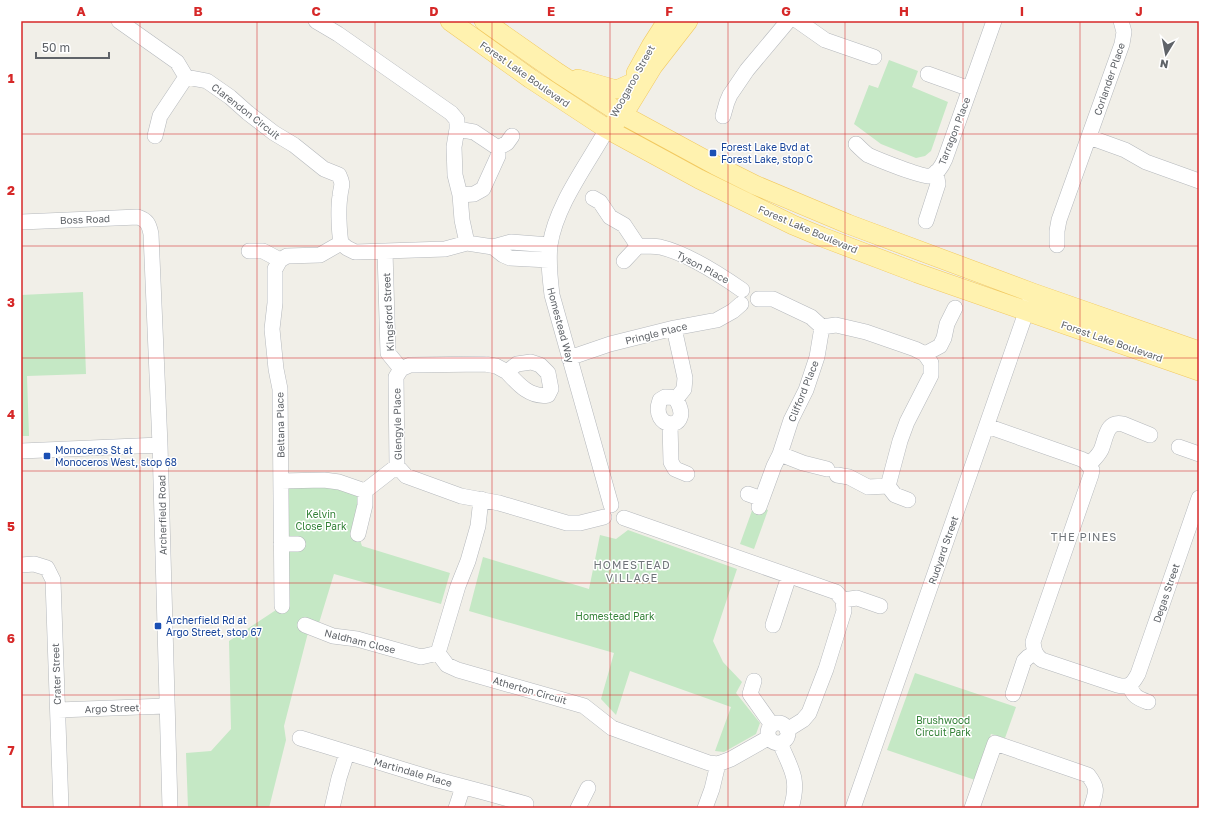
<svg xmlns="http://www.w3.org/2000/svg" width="1220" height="829" font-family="'Golos Text',sans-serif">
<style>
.green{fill:#c5e8c5}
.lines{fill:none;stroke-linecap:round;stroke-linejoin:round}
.minor-casing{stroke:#b5b8bc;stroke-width:16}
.major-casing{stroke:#f2c960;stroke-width:20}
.minor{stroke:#fff;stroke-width:15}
.major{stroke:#fff2af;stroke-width:19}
.grid{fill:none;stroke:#d62828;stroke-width:1;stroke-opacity:0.55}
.transit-dot{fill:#1a4fb4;stroke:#fff;stroke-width:1.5}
.labels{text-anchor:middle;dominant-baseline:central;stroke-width:3;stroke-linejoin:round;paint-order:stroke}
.street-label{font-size:10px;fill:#5f6368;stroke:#fff}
.transit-label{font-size:10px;fill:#164399;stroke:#fff;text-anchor:start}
.park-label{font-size:10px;fill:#348238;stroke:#fff}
.neighbourhood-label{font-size:11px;letter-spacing:1px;fill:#70757a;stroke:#fff}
.neatline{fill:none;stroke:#d62828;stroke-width:1.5}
.grid-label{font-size:13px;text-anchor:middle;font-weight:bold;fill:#d62828}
</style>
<rect width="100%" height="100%" fill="#f1efe8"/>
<path class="green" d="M889,60L918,71L912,87L948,102L931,151L925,156L916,158L881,144L854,124L869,85L878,88Z
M83,292L86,374L27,376L29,436H21V295Z
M281,481L365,491L358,534L362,546L450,573L441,604L334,574L319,623L311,621L284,726L286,740L269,808H188L186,753L211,751L231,729L229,641L282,606Z
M754,505L768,510L754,549L740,544Z
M628,530L737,569L713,641L723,662L742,682L736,693L760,723L756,734L724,752L715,751L731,707L630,671L616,715L601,699L614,653L469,611L483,557L589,589L600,535L616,539Z
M915,673L1016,707L1005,738L991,734L975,780L887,750Z"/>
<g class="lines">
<g class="minor-casing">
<path id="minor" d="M119,21L177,62L186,77L207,81L230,97L248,113L274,133L294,145L324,169L339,175C344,186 341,185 340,196C338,208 339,231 341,243
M316,21L338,34L451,113L457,120V129L454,147L455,175L460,195L462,220L467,243
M798,21L825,40L874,57
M928,74L970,89
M723,116L727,102L730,95L747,70L788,21
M457,129L474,132L498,148V156L483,189L474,194L460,195
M607,129C587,165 556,205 550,245C548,262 550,278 552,295L611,505
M155,136L160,116L186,77
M1089,137L1125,150L1146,162L1199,181
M856,144C860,148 864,152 868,155C877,159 923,178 931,176C938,173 942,166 945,159L994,21
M498,148L507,143L512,136
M593,198L600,202L610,217L624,225L638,246L624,261
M926,221L938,184L936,172
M21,222L138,217C147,220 149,224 151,234L160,445L170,808
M341,243L347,248L355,252L445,249L467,243L493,247L511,242L550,245
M1057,245V231L1059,220L1122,44L1124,32L1121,21
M638,246C645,246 653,246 660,247C687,253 719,274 742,290
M493,247L503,255L510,258L549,260
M249,251H263L280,260
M385,251L388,353L401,369
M758,299H773L811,317L822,327L836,325L866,332L915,349L925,354L931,363V375L907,422L900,441L888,486
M674,328L685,378L684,389L676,399
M925,354L940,346L944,338L947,324L955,308
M569,358L610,344L674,328L717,320L733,311L741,304
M531,362L540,365L548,373L551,389L548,395C530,398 518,384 507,372L517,364Z
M507,372L496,366L485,364L410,365L401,369L396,377L397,466L406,476L461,496L499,503L567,523H580L604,517
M665,397C672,397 675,397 678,403C692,432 649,430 660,400Z
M670,425L671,462L675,469L687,474
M987,426L1081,459L1085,461L1092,470L1091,475L1033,642C1034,650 1035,655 1042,660L1117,685C1129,688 1132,685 1138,674L1199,498
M1179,447L1199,454
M21,451L160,445
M780,454L803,463L827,469
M1089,465C1093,460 1098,456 1101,450C1106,439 1106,420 1123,424L1150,435
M837,475L849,477L868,487L888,486L895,495L908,500
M281,481L324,480L339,482L365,491V505L358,534
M365,491L397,466
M748,494L762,499
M481,499L478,526L468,561L458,586L438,653L447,665L458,670L584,706L612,728L709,763L718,764L731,759L768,738
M759,507L774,466L780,454L791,420L806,390L817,357L822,327
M624,518L836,592L843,600L844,611L826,669L809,713L803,720L787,730
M281,544H298
M21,565L34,564L47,568L53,580L61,808
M843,600L857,598L880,606
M282,606L280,389L276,369L272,329L275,303V269L280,260L287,256L320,255L341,243
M305,625L333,636L357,639L421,657L438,653
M773,625L789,576
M754,681L750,694L772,725
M1129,685C1134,697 1137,698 1148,702
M1013,694L1024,661L1028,657L1035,653
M58,710L166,706
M768 733a10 10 0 1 1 20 0a10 10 0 1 1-20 0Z
M300,738L434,779L487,793L526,804
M780,743C791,769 800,779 791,808
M332,808L339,778L347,753
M456,808L463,787
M578,808L588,788
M705,808L712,789L718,764
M853,808L1030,301
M972,808L995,743L1088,775C1099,789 1096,792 1091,808"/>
</g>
<g class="major-casing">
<path id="major" d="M450,21L531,79L607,129L699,179L793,225L822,237L917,273L1199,371
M484,21L558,73L623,115L715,165L755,185L848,224L1033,293L1199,351
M636,73L651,46L667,21
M578,79L613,89H619L630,84
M614,123L623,115L653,66L688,21"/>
</g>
<use href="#minor" class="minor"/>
<use href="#major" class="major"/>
</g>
<path class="grid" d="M140,21V808M257,21V808M375,21V808M492,21V808M610,21V808M728,21V808M845,21V808M963,21V808M1080,21V808M21,134H1199M21,246H1199M21,358H1199M21,471H1199M21,583H1199M21,695H1199"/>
<g class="transit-dot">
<rect x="709" y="149" width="8" height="8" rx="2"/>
<rect x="43" y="452" width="8" height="8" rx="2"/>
<rect x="154" y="622" width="8" height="8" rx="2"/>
</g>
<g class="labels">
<g class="street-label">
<text transform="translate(525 74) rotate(35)">Forest Lake Boulevard</text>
<text transform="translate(1109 79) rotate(-71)">Coriander Place</text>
<text transform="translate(632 81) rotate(-61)">Woogaroo Street</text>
<text transform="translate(246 111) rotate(38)">Clarendon Circuit</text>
<text transform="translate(954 131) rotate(-69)">Tarragon Place</text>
<text transform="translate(85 219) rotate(-2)">Boss Road</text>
<text transform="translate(808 229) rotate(23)">Forest Lake Boulevard</text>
<text transform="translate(703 267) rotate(28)">Tyson Place</text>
<text transform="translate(388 312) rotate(-93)">Kingsford Street</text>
<text transform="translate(561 325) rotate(75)">Homestead Way</text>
<text transform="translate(656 333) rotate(-14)">Pringle Place</text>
<text transform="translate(1112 341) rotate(19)">Forest Lake Boulevard</text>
<text transform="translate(803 391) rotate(-68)">Clifford Place</text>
<text transform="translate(397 424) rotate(-91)">Glengyle Place</text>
<text transform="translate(280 425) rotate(-91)">Beltana Place</text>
<text transform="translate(162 515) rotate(-91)">Archerfield Road</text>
<text transform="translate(943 550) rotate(-71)">Rudyard Street</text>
<text transform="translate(1166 593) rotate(-71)">Degas Street</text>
<text transform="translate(360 641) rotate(14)">Naldham Close</text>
<text transform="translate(56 674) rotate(-92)">Crater Street</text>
<text transform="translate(530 690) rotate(16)">Atherton Circuit</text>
<text transform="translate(112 708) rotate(-2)">Argo Street</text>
<text transform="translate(413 772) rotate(16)">Martindale Place</text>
</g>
<g class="transit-label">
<text x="721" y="147">Forest Lake Bvd at<tspan x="721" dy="12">Forest Lake, stop C</tspan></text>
<text x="55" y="450">Monoceros St at<tspan x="55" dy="12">Monoceros West, stop 68</tspan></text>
<text x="166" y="620">Archerfield Rd at<tspan x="166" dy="12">Argo Street, stop 67</tspan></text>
</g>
<g class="park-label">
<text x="321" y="514">Kelvin<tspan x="321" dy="12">Close Park</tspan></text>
<text x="615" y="616">Homestead Park</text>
<text x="943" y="720">Brushwood<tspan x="943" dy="12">Circuit Park</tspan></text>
</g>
<g class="neighbourhood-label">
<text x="1084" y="536">THE PINES</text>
<text x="632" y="564">HOMESTEAD<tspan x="632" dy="13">VILLAGE</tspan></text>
</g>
</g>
<rect width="1220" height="829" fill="none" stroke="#ffffff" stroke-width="44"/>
<g transform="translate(1166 54) rotate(190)" stroke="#ffffff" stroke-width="3" paint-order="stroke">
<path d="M0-3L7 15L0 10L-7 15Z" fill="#5f6368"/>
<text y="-6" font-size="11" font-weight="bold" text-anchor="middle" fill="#5f6368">N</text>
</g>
<path d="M36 52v6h73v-6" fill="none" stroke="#5f6368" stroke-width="2"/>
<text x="42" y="52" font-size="12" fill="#5f6368" stroke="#ffffff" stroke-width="3" paint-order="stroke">50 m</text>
<rect x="22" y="22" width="1176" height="785" class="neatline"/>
<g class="grid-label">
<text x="81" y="16">A</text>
<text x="198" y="16">B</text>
<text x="316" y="16">C</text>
<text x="434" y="16">D</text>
<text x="551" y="16">E</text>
<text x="669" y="16">F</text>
<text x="786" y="16">G</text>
<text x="904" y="16">H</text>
<text x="1022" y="16">I</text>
<text x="1139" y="16">J</text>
<text x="11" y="83">1</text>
<text x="11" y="195">2</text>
<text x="11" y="307">3</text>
<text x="11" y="419">4</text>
<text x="11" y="531">5</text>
<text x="11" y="643">6</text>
<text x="11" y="755">7</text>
</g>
</svg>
